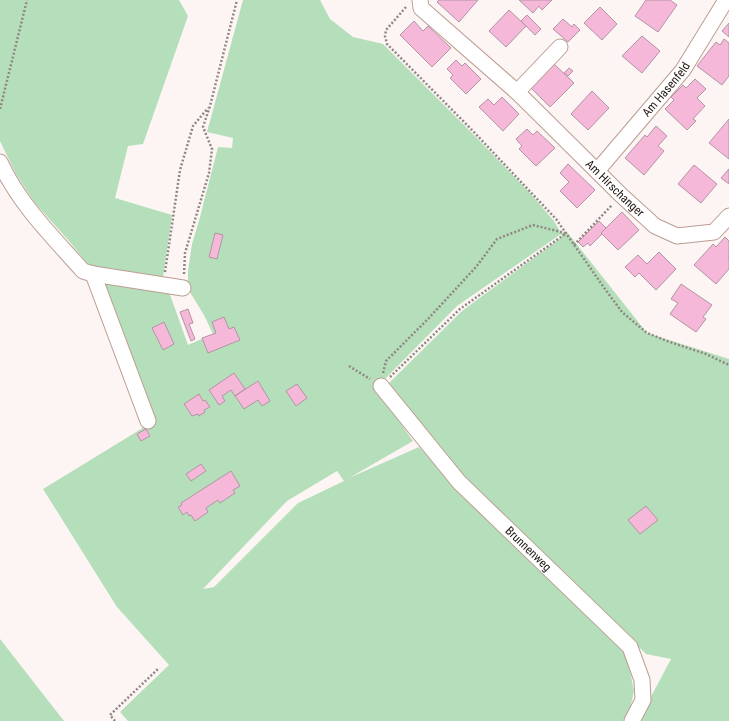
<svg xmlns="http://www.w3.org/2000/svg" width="729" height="721" font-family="'Roboto Condensed',sans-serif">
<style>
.green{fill:#b5dfba;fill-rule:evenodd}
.building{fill:#f5b8d9;stroke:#b294a4}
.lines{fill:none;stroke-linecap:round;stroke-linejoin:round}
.minor-casing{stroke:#bc9d91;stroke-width:17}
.path{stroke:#908783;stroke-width:2.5;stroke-dasharray:2 2;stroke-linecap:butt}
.minor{stroke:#fff;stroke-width:15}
.labels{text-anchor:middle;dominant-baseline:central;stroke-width:3;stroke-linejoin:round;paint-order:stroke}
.street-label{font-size:12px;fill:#221712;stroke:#fff}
</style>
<rect width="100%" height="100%" fill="#fcf5f3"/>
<path class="green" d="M0,0H179L188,16L143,144L128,146L115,198L172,215L163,278L91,268L69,241L35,203L16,174L0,141Z
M243,0H320L330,19L353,37L383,44L471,132L530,193L554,221L561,233L567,232L647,333L729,359V721H638L671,659L646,654L561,570L537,555L490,510L392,395L389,383L462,311L562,237L561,234L457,306L376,388L413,441L349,478L419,447L487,516L626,651L634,691L629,713L625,721H128L120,712L169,665L117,607L43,489L146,426L102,279L168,289L188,345L213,334L204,315L188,289V271L192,244L200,217L218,147L232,148L233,138L207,132ZM337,471L344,481L298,503L214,587L203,589L287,501Z
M0,639L64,721H0Z"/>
<path class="building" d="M439,0H478L459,22L437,2Z
M519,0H552L542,10L539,6L533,13Z
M646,0H670L677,5L658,32L635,16Z
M600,7L617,24L602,40L584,23Z
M509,10L526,26L506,47L489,31Z
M527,15L541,29L535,35L521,21Z
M563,19L572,27L574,24L580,30L568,42L553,29Z
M414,21L423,31L428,26L451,48L432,67L400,35Z
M729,23V37L722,31Z
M642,36L660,51L642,73L622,56Z
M724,39L729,43V76L722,85L697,66L716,42L720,45Z
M456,60L462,66L465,63L481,79L466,94L450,78L453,75L447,69Z
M553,63L574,83L550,107L529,86Z
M569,68L573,71L568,76L564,73Z
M695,79L706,89L697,98L705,106L693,119L696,121L687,130L665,109L674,100L671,97L683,85L686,88Z
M592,91L609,108L588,130L571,114Z
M502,97L519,114L503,131L479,107L488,99L494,105Z
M729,119V159L709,143Z
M656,126L667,136L658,146L664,151L644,175L625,158L645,135L647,137Z
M527,129L533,135L537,131L555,148L536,166L519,149L522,146L516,139Z
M568,164L595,190L577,208L560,191L569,182L560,173Z
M694,165L717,184L701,203L678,184Z
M729,169V184L721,178Z
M622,212L639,230L618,250L601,233Z
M599,221L606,228L601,233L602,234L590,246L588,243L583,247L578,242Z
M215,233L223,235L217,259L209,257Z
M725,237L729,241V255L728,257L729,258V269L716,284L694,265L713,244L716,247Z
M659,252L676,269L656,290L639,273L635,277L625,267L638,255L647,264Z
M681,284L712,305L703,317L706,319L696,332L670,314L678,303L671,299Z
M188,309L193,323L189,324L195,339L191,341L180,312Z
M224,317L229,329L234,327L240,340L208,353L202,338L216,333L212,322Z
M164,322L174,344L163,350L152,328Z
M234,373L245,389L235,396L231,390L222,396L225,401L219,405L209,390Z
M258,381L270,401L262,406L258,400L244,409L235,396Z
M297,384L307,398L296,406L286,391Z
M199,394L203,401L205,400L210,407L204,410L205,412L199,416L198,414L192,416L184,404Z
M146,429L150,436L141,441L137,434Z
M201,464L206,471L191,481L186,474Z
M231,471L240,486L233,490L235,493L220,503L218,500L206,508L208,512L195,521L191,515L189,516L187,512L183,515L178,507L182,505L181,503Z
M646,506L658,520L640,534L628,520Z"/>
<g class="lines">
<g class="minor-casing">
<g id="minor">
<path id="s1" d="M420,0L421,8L517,92L622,196L655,226L677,236L714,232L729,216"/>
<path d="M517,92L560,47"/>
<path d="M0,162C19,204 53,237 83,271L93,274L148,421"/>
<path id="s2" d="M597,171L683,70L726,0"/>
<path d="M93,274L183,288"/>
<path id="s3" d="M381,386L459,482L630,647L642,680L643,700L632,721"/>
</g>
</g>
<path class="path" d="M406,7L386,30L385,36L387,44L472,130L556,219L605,289L622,312L647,333L667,341L706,354L729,365
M0,109L27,0
M574,245L612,205
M165,272L180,170L193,126L208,108
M184,274L185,253L209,173L212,149L203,127L210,106L237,0
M349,366L370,379
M383,373L386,361L427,320L476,267L497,239L533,225L565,233
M390,377L460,309L565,234
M115,721L110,715L159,668"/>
<use href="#minor" class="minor"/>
</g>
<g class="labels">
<g class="street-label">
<text stroke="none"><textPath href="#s2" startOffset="107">Am Hasenfeld</textPath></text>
<text stroke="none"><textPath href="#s1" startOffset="273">Am Hirschanger</textPath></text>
<text stroke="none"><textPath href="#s3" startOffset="220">Brunnenweg</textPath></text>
</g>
</g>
</svg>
